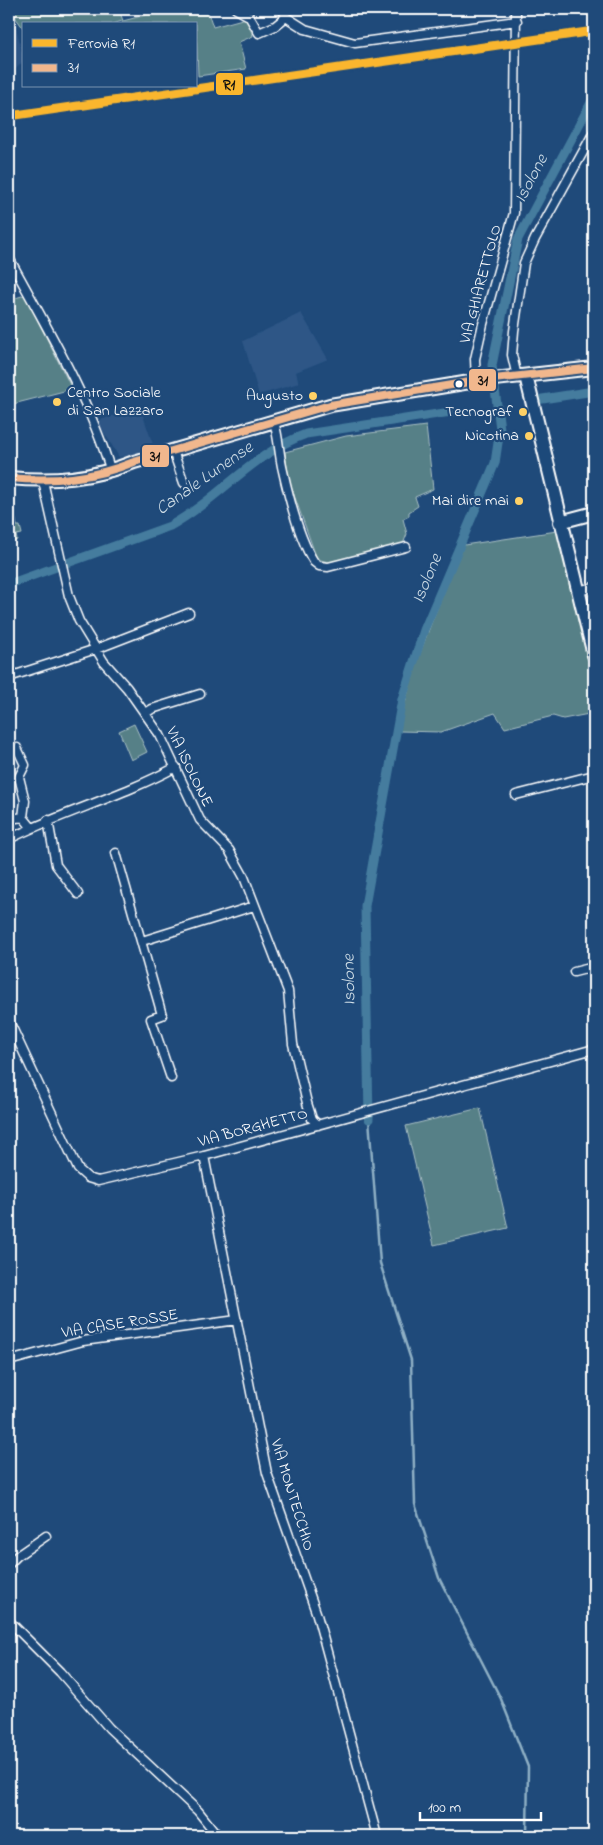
<svg xmlns="http://www.w3.org/2000/svg" width="603" height="1845" font-family="'Indie Flower',sans-serif">
<style>
.built{fill:#2d5686}
.green{fill:#568087;stroke:#aac0c3}
.lines{fill:none;stroke-linecap:round;stroke-linejoin:round}
.stream{stroke:#8fb0c5;stroke-width:2.5}
.canal{stroke:#447c9e;stroke-width:9}
.minor-casing{stroke:#fff;stroke-width:11}
.primary-casing{stroke:#fff;stroke-width:16}
.minor{stroke:#1f4a7a;stroke-width:8}
.primary{stroke:#1f4a7a;stroke-width:12}
.bus-1-casing{stroke:#1f4a7a;stroke-width:11}
.bus-1{stroke:#f1b78d;stroke-width:8}
.rail-1-casing{stroke:#1f4a7a;stroke-width:12}
.rail-1{stroke:#fab62d;stroke-width:9}
.bus-dot{fill:#fff;stroke:#1f4a7a;stroke-width:2}
.poi-dot{fill:#ffd166;stroke:#1f4a7a;stroke-width:2}
.labels{text-anchor:middle;dominant-baseline:central;stroke-width:4.5;stroke-linejoin:round;paint-order:stroke}
.street-label{font-size:16px;fill:#fff;stroke:#1f4a7a}
.poi-label{font-size:16px;fill:#fff;stroke:#1f4a7a;text-anchor:end}
.water-label{font-size:18px;font-style:italic;fill:#d0dee7;stroke:#1f4a7a}
.line-badge{stroke:#1f4a7a;stroke-width:2}
.pale-badge-label{font-size:14px;text-anchor:middle;font-weight:bold;fill:#111}
</style>
<rect width="100%" height="100%" fill="#1f4a7a"/>
<filter id="ink" filterUnits="userSpaceOnUse"><feTurbulence type="fractalNoise" baseFrequency=".02" numOctaves="2"/><feDisplacementMap in="SourceGraphic" scale="10" xChannelSelector="R" yChannelSelector="G"/><feConvolveMatrix kernelMatrix="1 2 1 2 8 2 1 2 1" color-interpolation-filters="sRGB"/></filter>
<g filter="url(#ink)">
<path class="built" d="M9,16L16,27L24,61L9,75Z
M301,313L328,359L296,372L299,383L259,395L243,341Z
M140,407L155,450L119,457L97,421Z"/>
<path class="green" d="M9,9H119L123,21L168,9H207L213,27L246,18L253,36L239,42L246,69L198,76L196,24H123L122,21L113,24H24V29Z
M25,295L72,389L9,405V300Z
M426,426L433,489L415,497L418,506L409,512V516L403,519L407,534L403,544L332,563L317,559L289,481L285,452L346,436Z
M13,505L17,526H20L22,534L16,535L17,540L9,543V506Z
M557,531L594,677V713L563,719L553,716L505,728L495,713L441,732L399,731C411,667 438,605 464,545Z
M134,724L147,752L131,760L119,731Z
M480,1108L508,1228L434,1245L406,1126Z"/>
<g class="lines">
<path class="stream" d="M369,1119L380,1263L411,1360L415,1504L439,1578L501,1699L528,1767L527,1836"/>
<path class="canal" d="M536,400L594,391
M9,584L170,526C219,499 253,453 306,434L451,412
M369,1119L365,906L402,699L424,630L495,463L500,429L492,365L518,239L594,97"/>
<g class="minor-casing">
<path id="minor" d="M236,9L249,16L259,33L275,26L286,17
M283,9L286,17L305,29L355,43L517,21
M9,258C45,324 90,400 111,472
M517,377L512,355L514,331L524,263L535,239L594,132
M476,381L475,359L483,324L514,213L516,9
M274,422C279,438 279,455 283,471C289,498 299,539 314,562L319,566L328,567L406,547
M173,451L184,483
M43,481L69,596L79,621L104,662L127,688L160,735L200,820L229,850L244,877L288,991L293,1044L307,1103L312,1119L318,1125
M578,591L594,587
M9,677L96,649L189,613
M146,713L152,709L200,694
M17,748L25,765L19,777L25,801L23,817L32,828
M516,795L594,775
M9,819L23,817
M48,820L56,865L78,894
M9,839C63,812 123,796 176,767
M116,853L162,1015L151,1019L171,1078
M142,941L254,906
M574,972L594,967
M9,1021L78,1169L88,1178L98,1181L204,1156L594,1049
M204,1156L267,1473L317,1615L377,1836
M9,1361L83,1341L237,1320
M9,1564L17,1556L46,1536
M9,1621L60,1672L109,1728L198,1811L218,1836"/>
</g>
<g class="primary-casing">
<path id="primary" d="M526,376L594,655
M9,478C53,482 92,479 134,462L330,405L476,381L594,368
M560,522L594,513"/>
</g>
<use href="#minor" class="minor"/>
<use href="#primary" class="primary"/>
<g class="bus-1-casing">
<path id="bus-1" d="M9,478C53,482 92,479 134,462L330,405L476,381L594,368"/>
</g>
<use href="#bus-1" class="bus-1"/>
<g class="rail-1-casing">
<path id="rail-1" d="M9,116L594,31"/>
</g>
<use href="#rail-1" class="rail-1"/>
</g>
</g>
<circle class="bus-dot" cx="459" cy="384" r="4.5"/>
<g class="poi-dot">
<circle cx="313" cy="396" r="5"/>
<circle cx="57" cy="402" r="5"/>
<circle cx="523" cy="412" r="5"/>
<circle cx="529" cy="436" r="5"/>
<circle cx="519" cy="501" r="5"/>
</g>
<g class="labels">
<g class="street-label">
<text transform="translate(481 284) rotate(-75)">VIA GHIARETTOLO</text>
<text transform="translate(189 767) rotate(64)">VIA ISOLONE</text>
<text transform="translate(253 1128) rotate(-15)">VIA BORGHETTO</text>
<text transform="translate(120 1324) rotate(-9)">VIA CASE ROSSE</text>
<text transform="translate(292 1495) rotate(73)">VIA MONTECCHIO</text>
</g>
<g class="poi-label">
<text x="67" y="393" text-anchor="start">Centro Sociale<tspan x="67" dy="18">di San Lazzaro</tspan></text>
<text x="303" y="396">Augusto</text>
<text x="513" y="412">Tecnograf</text>
<text x="519" y="436">Nicotina</text>
<text x="509" y="501">Mai dire mai</text>
</g>
<g class="water-label">
<text transform="translate(532 179) rotate(-62)">Isolone</text>
<text transform="translate(205 479) rotate(-35)">Canale Lunense</text>
<text transform="translate(428 579) rotate(-67)">Isolone</text>
<text transform="translate(350 980) rotate(-91)">Isolone</text>
</g>
</g>
<g class="line-badge">
<rect x="215" y="72" width="29" height="24" rx="5" fill="#fab62d"/>
<rect x="468" y="368" width="29" height="24" rx="5" fill="#f1b78d"/>
<rect x="141" y="444" width="29" height="24" rx="5" fill="#f1b78d"/>
</g>
<g class="pale-badge-label">
<text x="229" y="89">R1</text>
<text x="483" y="385">31</text>
<text x="155" y="461">31</text>
</g>
<rect width="603" height="1845" fill="none" stroke="#1f4a7a" stroke-width="30"/>
<rect x="15" y="15" width="573" height="1815" fill="none" stroke="#fff" stroke-width="2" filter="url(#ink)"/>
<rect x="22" y="22" width="175" height="65" fill="#1f4a7a" stroke="#7992af"/>
<rect x="32" y="39" width="25" height="8" fill="#fab62d" stroke="#7992af"/>
<text x="68" y="48" font-size="15" fill="#ffffff">Ferrovia R1</text>
<rect x="32" y="64" width="25" height="8" fill="#f1b78d" stroke="#7992af"/>
<text x="68" y="72" font-size="15" fill="#ffffff">31</text>
<path d="M420 1812v8h121v-8" fill="none" stroke="#ffffff" stroke-width="2.5"/>
<text x="428" y="1812" font-size="15" fill="#ffffff" stroke="#1f4a7a" stroke-width="4" paint-order="stroke">100 m</text>
</svg>
